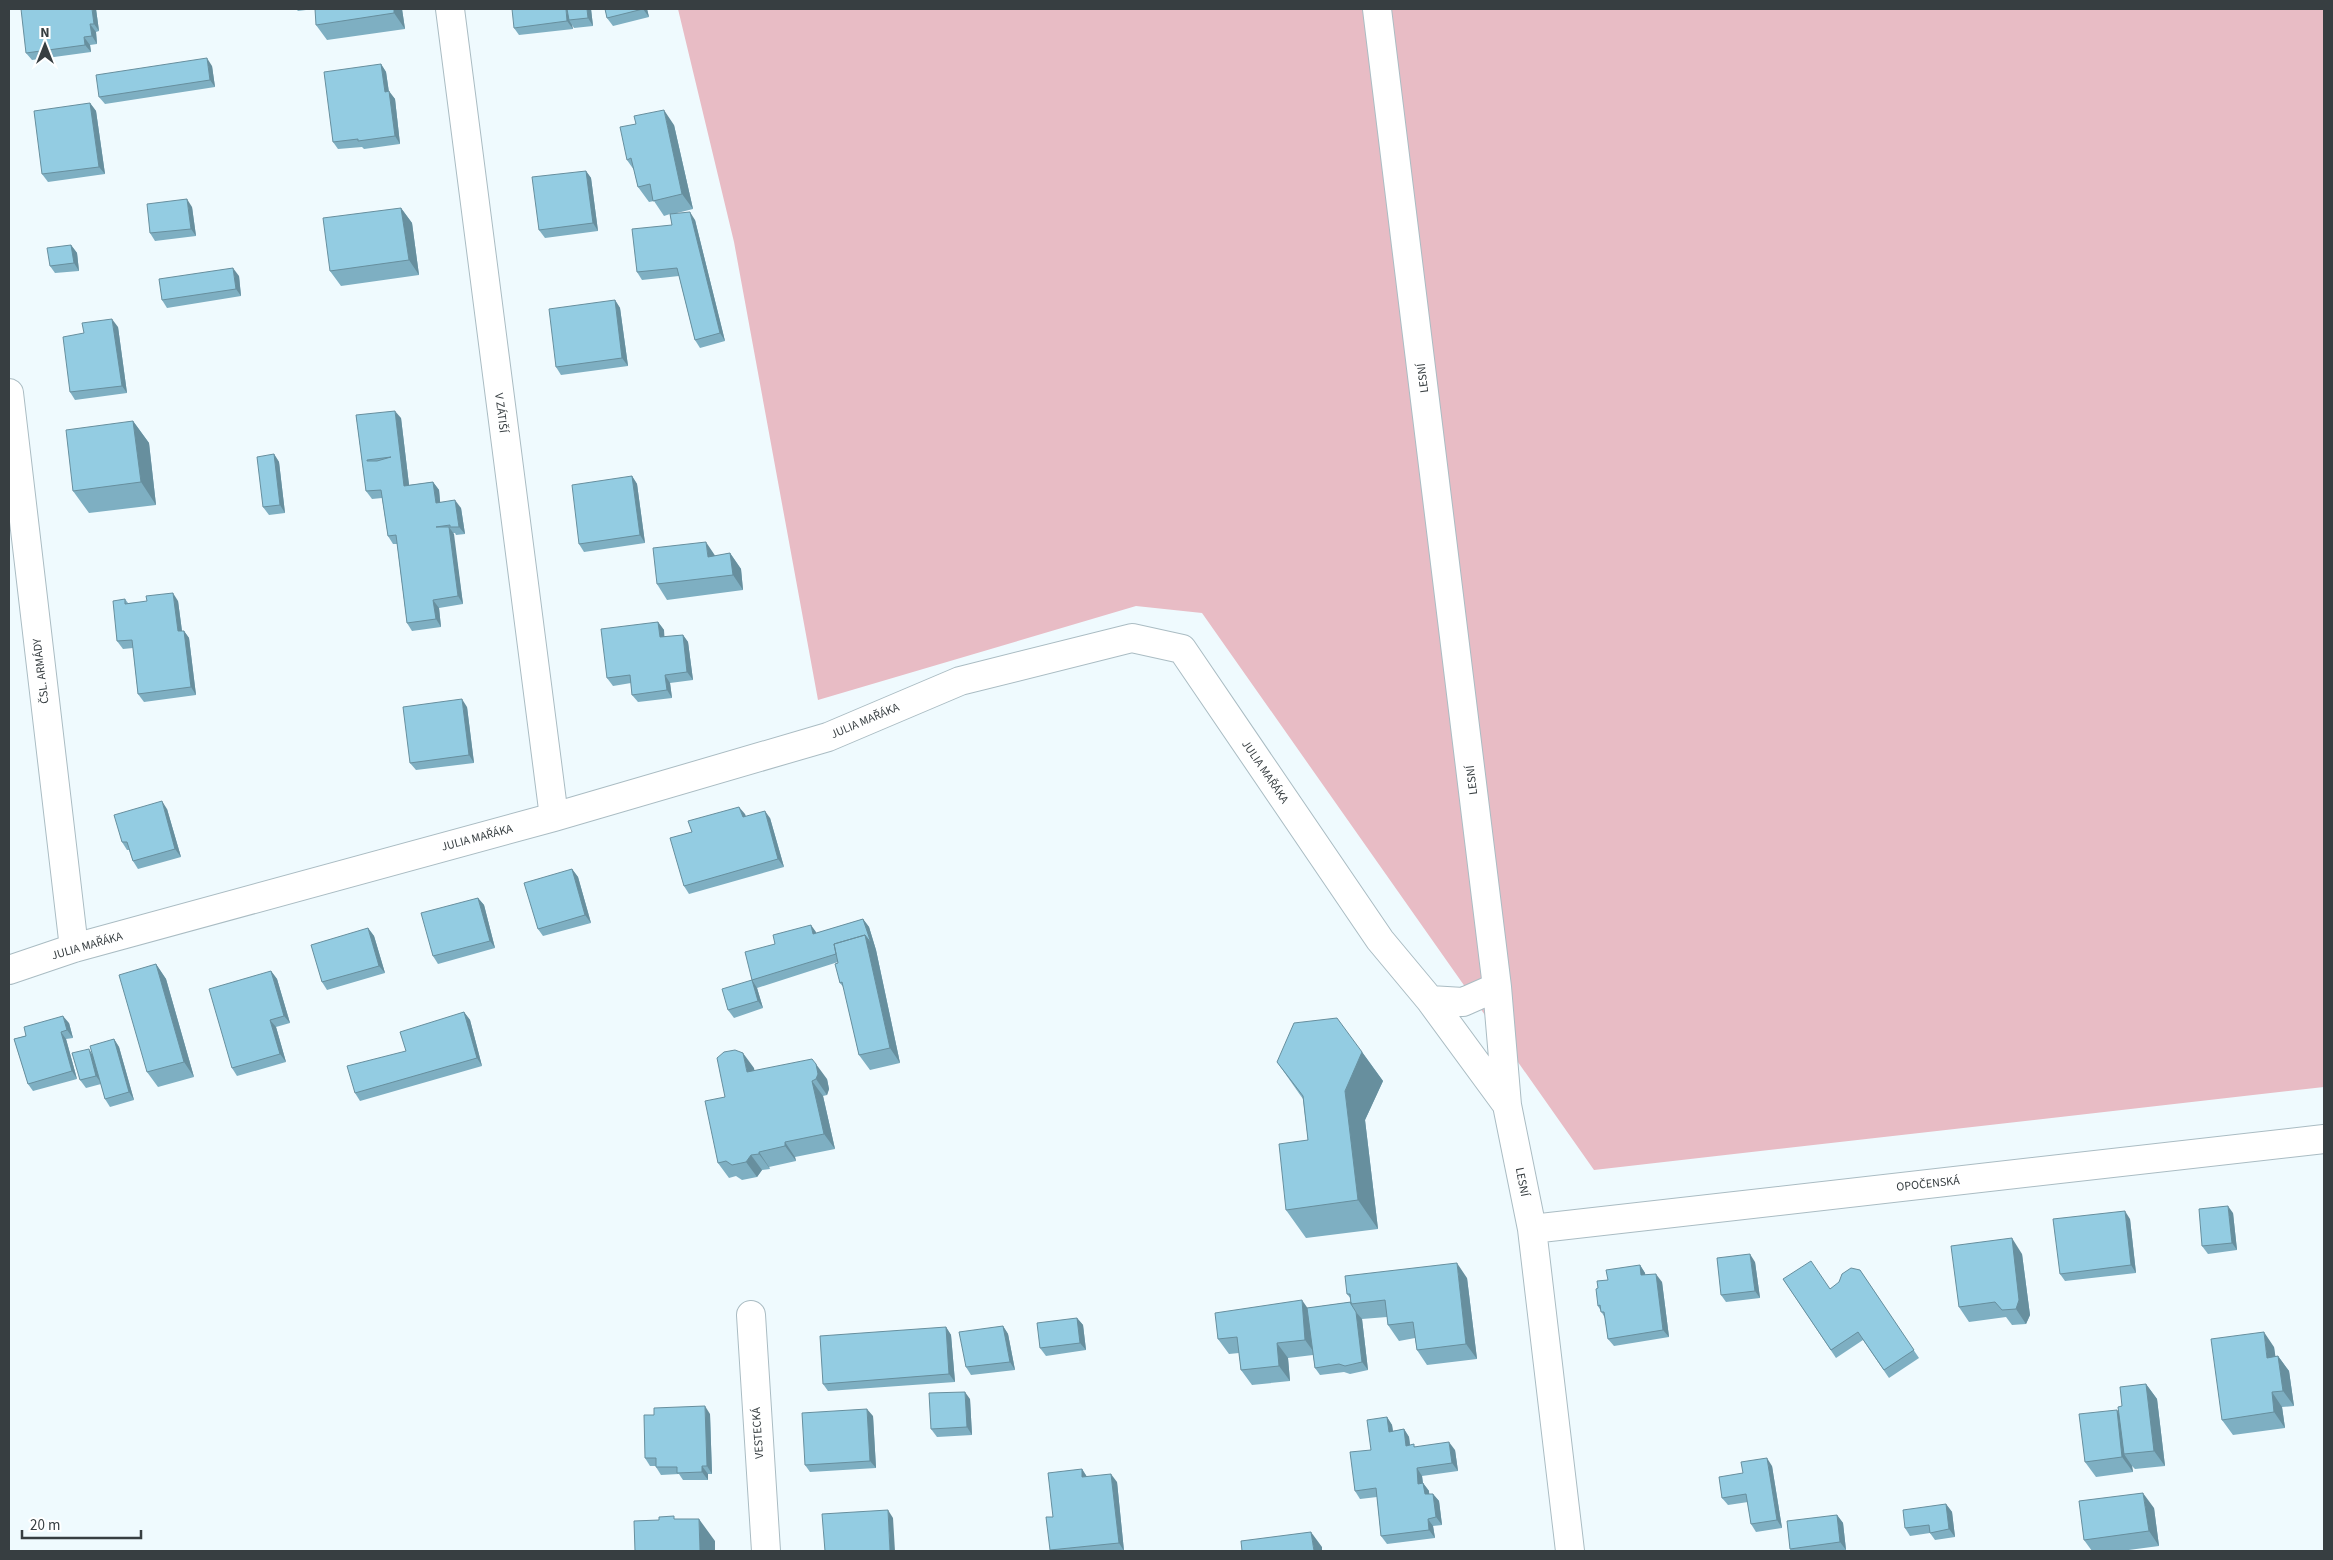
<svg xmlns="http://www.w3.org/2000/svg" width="2333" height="1560" font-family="'Source Sans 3',sans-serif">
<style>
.green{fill:#e8bcc5}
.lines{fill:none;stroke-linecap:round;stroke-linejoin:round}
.minor-casing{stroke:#aabcc3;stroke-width:30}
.minor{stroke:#fff;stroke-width:28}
.wall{fill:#7eafc2}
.shaded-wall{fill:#678f9e}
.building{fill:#93cce2;stroke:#678f9e;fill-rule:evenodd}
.labels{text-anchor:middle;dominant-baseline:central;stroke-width:5;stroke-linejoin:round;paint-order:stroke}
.street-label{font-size:12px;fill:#373e41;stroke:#fff}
</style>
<rect width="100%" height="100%" fill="#effafe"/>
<path class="green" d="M678,9H2324V1087L1594,1170L1202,613L1136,606L818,700L734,242Z"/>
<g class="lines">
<g class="minor-casing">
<path id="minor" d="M450,9L554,817
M1377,9L1497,987L1507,1105L1532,1229L1570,1551
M9,393L74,948
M9,970L74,948L554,817L828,737L960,681L1132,638L1182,649L1380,940L1430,1000L1507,1105
M1430,1000L1463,1002L1497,987
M1532,1229L2324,1139
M751,1315L766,1551"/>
</g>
<use href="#minor" class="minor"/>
</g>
<path class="wall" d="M96,9L99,31L96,32L97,44L90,45L91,52L32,60L26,53Z
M296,9H314L298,11Z
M402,9L405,29L327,40L316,25Z
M591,9L593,26L574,28L572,25L573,29L519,35L514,28Z
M605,9H647L649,17L613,26L607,18Z
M381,64L386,72L389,92L395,99L400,144L364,149L362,147L338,149L333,142Z
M212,66L215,87L105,104L99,97Z
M90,103L96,111L105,174L48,182L42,174Z
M674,125L693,209L673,214L695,220L725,341L700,348L695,340L679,276L642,280L637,272L672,225L670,214L664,216L654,201L649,202L638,187L634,170L627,160Z
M586,171L591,178L598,231L545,238L539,230Z
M192,207L196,236L155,241L150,233Z
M401,208L412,223L419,275L341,286L330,271Z
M71,245L77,253L79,271L55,273L50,266Z
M239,276L241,296L167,308L162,300Z
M615,300L620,308L628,366L561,375L556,367Z
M118,327L127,393L75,400L70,392L84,333Z
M356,415L401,418L409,485L433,482L439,490L440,502L461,508L465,534L456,535L455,533H453L463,604L439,608L441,627L412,631L407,623L397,544H393L388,536L382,498L372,499L366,491Z
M133,421L149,443L156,505L89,513L73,491Z
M274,454L279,462L285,513L269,515L263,507Z
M632,476L637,484L645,543L584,552L579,544Z
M730,553L741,569L743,590L667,600L657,584L715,556Z
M125,599L128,603L178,601L182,631H184L189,638L196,695L144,702L138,694L133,648L123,649L117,641Z
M658,622L664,630V637L683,635L688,642L693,680L670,683L672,698L638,702L632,695L631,683L613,686L607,678Z
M467,707L474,763L416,770L410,763Z
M167,809L181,857L138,869L133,861L129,850H127L122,842Z
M745,814L746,817L770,818L784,867L689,894L684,886L692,832Z
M572,869L578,877L591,923L543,936L538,929Z
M478,898L484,905L495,948L438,964L433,956Z
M863,919L869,927L876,950L900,1063L870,1070L859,1055L844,988L840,983L838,962L757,988L763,1008L734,1018L728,1010L752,980L817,933Z
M368,928L374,936L385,973L327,990L322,982Z
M156,964L166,979L194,1077L158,1087L147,1072Z
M271,971L277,979L290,1023L276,1027L286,1062L237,1076L232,1068Z
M464,1012L470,1020L482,1066L360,1101L355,1093L406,1051Z
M69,1023L73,1038L66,1039L77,1079L33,1091L28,1084L14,1039Z
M114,1039L119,1047L134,1100L110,1107L105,1099L101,1084L86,1088L80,1080L92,1055Z
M1362,1052L1383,1081L1365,1120L1378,1229L1306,1238L1286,1210L1308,1140L1303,1099L1277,1062Z
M754,1068V1071L827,1079L829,1089L827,1095L823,1096L835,1149L795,1157L796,1161L769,1167L770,1169L762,1170L757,1177L742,1180L736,1176L729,1178L718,1163L725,1097Z
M2233,1213L2237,1250L2208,1254L2202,1246Z
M2130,1219L2136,1273L2065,1281L2060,1274Z
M2022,1254L2030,1315L2026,1324L2012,1325L2006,1317L1969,1322L1959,1307Z
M1755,1262L1760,1298L1726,1302L1721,1295Z
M1640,1265L1645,1273V1275L1662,1282L1669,1337L1614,1346L1608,1339L1605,1318L1598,1306L1608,1280Z
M1860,1270L1919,1358L1889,1378L1863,1340L1836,1358L1783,1279L1830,1289Z
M1467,1278L1477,1359L1427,1365L1417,1350L1415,1338L1399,1341L1388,1325L1387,1317L1362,1319L1368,1370L1350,1374L1344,1372L1320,1375L1315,1368L1313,1355L1288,1358L1290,1381L1252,1385L1241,1370L1239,1353L1229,1354L1218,1339L1307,1308L1351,1302V1299L1347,1294Z
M1077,1318L1083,1325L1086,1350L1046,1356L1040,1348Z
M1003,1326L1008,1334L1015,1370L971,1375L966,1367Z
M946,1327L951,1335L955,1382L828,1391L823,1384Z
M2274,1347L2275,1356H2278L2289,1371L2294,1406L2282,1407L2285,1428L2233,1435L2222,1420Z
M2146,1384L2157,1399L2165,1466L2135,1469L2132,1466L2133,1472L2096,1477L2085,1462L2117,1410L2119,1414Z
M970,1399L972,1435L937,1437L931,1429Z
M710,1414L712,1474H708V1480H683L679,1474L661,1475L656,1467V1466H650L645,1458Z
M873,1416L876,1468L810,1472L805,1465Z
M1387,1417L1392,1425L1393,1431L1404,1429L1409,1437L1410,1445L1416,1447L1455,1450L1458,1471L1422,1476L1423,1483L1429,1491V1494H1433L1439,1501L1442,1525L1433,1526L1435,1538L1387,1544L1381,1536L1377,1497L1360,1499L1355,1491L1371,1450Z
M1772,1466L1782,1528L1756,1532L1751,1524L1748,1502L1728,1505L1722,1498L1743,1473Z
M1082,1469L1087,1477L1117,1482L1124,1551H1050V1550L1053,1517Z
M1946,1504L1952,1512L1955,1537L1935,1540L1930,1533L1910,1536L1905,1528Z
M2154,1508L2159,1546L2121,1551H2092L2084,1540Z
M1837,1515L1843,1523L1846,1550L1837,1551H1791L1790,1549Z"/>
<path class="shaded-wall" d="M92,9H96L99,31L94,24Z
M394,9H402L405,29L394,13Z
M566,9H570L569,20L572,25L573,29L567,21Z
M587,9H591L593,26L588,18Z
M643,9H647L649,17Z
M90,24L96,32L97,44L92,36Z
M84,37L90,45L91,52L85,45Z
M207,58L212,66L215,87L210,80Z
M381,64L386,72L390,100L385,92Z
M389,91L395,99L400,144L395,136Z
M90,103L96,111L105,174L99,167Z
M664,110L674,125L693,209L682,194Z
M586,171L591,178L598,231L593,223Z
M187,199L192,207L196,236L191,229Z
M401,208L412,223L419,275L409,260Z
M690,212L695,220L725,341L720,333Z
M71,245L77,253L79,271L74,263Z
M233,268L239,276L241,296L236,289Z
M615,300L620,308L628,366L622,358Z
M112,319L118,327L127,393L122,386Z
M395,411L401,418L410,493L404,486Z
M133,421L149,443L156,505L141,482Z
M274,454L279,462L285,513L280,505Z
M632,476L637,484L645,543L640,535Z
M433,482L439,490L441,511L436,503Z
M455,500L461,508L465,534L459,527Z
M449,527L454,534L463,604L458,596Z
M706,542L716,557H708Z
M730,553L741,569L743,590L733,575Z
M173,593L178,601L183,639L178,631Z
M433,600L439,608L441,627L436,619Z
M658,622L664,630L665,645L660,637Z
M184,631L189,638L196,695L191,687Z
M683,635L688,642L693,680L687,672Z
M665,675L670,683L672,698L667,690Z
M462,699L467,707L474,763L469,755Z
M162,801L167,809L181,857L175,849Z
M739,807L745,814L748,825L743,817Z
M765,811L770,818L784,867L778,859Z
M572,869L578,877L591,923L585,915Z
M478,898L484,905L495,948L490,941Z
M863,919L869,927L876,950L871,943Z
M811,925L816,932L819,942L813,934Z
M368,928L374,936L385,973L379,966Z
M865,935L876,950L900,1063L890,1048Z
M156,964L166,979L194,1077L184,1062Z
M271,971L277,979L290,1023L284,1016Z
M752,980L757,988L763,1008L758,1001Z
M464,1012L470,1020L482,1066L477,1058Z
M63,1016L69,1023L73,1038L67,1030Z
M270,1020L276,1027L286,1062L280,1054Z
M61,1032L66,1039L77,1079L72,1071Z
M114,1039L119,1047L134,1100L129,1092Z
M89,1049L94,1057L102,1084L96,1076Z
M1362,1052L1383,1081L1365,1120L1378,1229L1358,1200L1345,1091Z
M743,1053L754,1068L758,1087L747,1072Z
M816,1064L827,1079L829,1089L827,1095L816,1079Z
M812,1081L823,1096L835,1149L824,1134Z
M785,1142L795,1157L796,1161L785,1146Z
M759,1152L769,1167L770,1169L759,1154Z
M751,1155L762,1170L757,1177L746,1162Z
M2228,1206L2233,1213L2237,1250L2232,1243Z
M2125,1211L2130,1219L2136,1273L2131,1265Z
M2012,1238L2022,1254L2030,1315L2026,1324L2016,1309Z
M1750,1254L1755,1262L1760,1298L1755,1291Z
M1457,1263L1467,1278L1477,1359L1466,1344Z
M1640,1265L1645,1273L1647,1283L1641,1275Z
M1656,1274L1662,1282L1669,1337L1663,1330Z
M1302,1300L1313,1316L1316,1355L1305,1340Z
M1356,1312L1362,1319L1368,1370L1362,1362Z
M1077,1318L1083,1325L1086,1350L1080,1343Z
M1003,1326L1008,1334L1015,1370L1010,1362Z
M946,1327L951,1335L955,1382L949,1374Z
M2264,1332L2274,1347L2278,1373L2267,1358Z
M1277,1343L1288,1358L1290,1381L1279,1366Z
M2278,1356L2289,1371L2294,1406L2283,1391Z
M2146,1384L2157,1399L2165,1466L2154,1451Z
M965,1392L970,1399L972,1435L967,1427Z
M2272,1392L2282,1407L2285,1428L2274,1412Z
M705,1406L710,1414L712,1474L707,1466Z
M867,1409L873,1416L876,1468L870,1461Z
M2117,1410L2127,1426L2124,1454L2132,1466L2133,1472L2122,1457Z
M1387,1417L1392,1425L1394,1439L1389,1432Z
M1404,1429L1409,1437L1411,1453L1406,1446Z
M1449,1442L1455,1450L1458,1471L1452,1463Z
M1767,1458L1772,1466L1782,1528L1777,1520Z
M702,1466L708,1474V1480L702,1472Z
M1417,1468L1422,1476L1424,1492L1418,1484Z
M1082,1469L1087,1477H1082Z
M1111,1474L1117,1482L1124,1551L1119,1543Z
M1423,1483L1429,1491L1430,1502L1425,1494Z
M2143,1493L2154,1508L2159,1546L2149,1531Z
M1433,1494L1439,1501L1442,1525L1436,1517Z
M1946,1504L1952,1512L1955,1537L1949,1529Z
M888,1510L893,1518L895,1551H890Z
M1837,1515L1843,1523L1846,1550L1840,1542Z
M699,1519L715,1541V1551H700Z
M1428,1519L1433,1526L1435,1538L1429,1530Z
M1311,1532L1322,1547V1551H1314Z"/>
<path class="building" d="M21,9H92L94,24H90L92,36L84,37L85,45L26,53Z
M315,9H394V13L316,25Z
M512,9H566L567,21L514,28Z
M567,9H587L588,18L569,20Z
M605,9H643L607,18Z
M207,58L210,80L99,97L96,75Z
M381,64L385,92L389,91L395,136L358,141V139L333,142L324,72Z
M90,103L99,167L42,174L34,111Z
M664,110L682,194L653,201L650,184L638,187L631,158L627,160L620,127L636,124L634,116Z
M586,171L593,223L539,230L532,177Z
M187,199L191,229L150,233L147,204Z
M401,208L409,260L330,271L323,218Z
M690,212L720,333L695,340L677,268L637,272L632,229L672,225L670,214Z
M71,245L74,263L50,266L47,248Z
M233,268L236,289L162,300L159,279Z
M615,300L622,358L556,367L549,309Z
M112,319L122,386L70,392L63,337L84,333L82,323Z
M395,411L404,486L433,482L436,503L455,500L459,527H450V525L436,527H449L458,596L433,600L436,619L407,623L396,535L388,536L381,490L366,491L356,415ZM391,457L377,461H367V460Z
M133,421L141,482L73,491L66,430Z
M274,454L280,505L263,507L257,457Z
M632,476L640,535L579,544L572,485Z
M706,542L708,557L730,553L733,575L657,584L653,548Z
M173,593L178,631H184L191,687L138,694L132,640L117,641L113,601L125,599V604L147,601L146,596Z
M658,622L660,637L683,635L687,672L665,675L667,690L632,695L630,675L607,678L601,629Z
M462,699L469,755L410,763L403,707Z
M162,801L175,849L133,861L127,842H122L114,815Z
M739,807L743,817L765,811L778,859L684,886L670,838L692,832L688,821Z
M572,869L585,915L538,929L524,883Z
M478,898L490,941L433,956L421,913Z
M863,919L871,943L865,935L834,944L836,954L752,980L745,952L775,944L773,935L811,925L813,934Z
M368,928L379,966L322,982L311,945Z
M865,935L890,1048L859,1055L842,982L840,983L835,964L838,963L834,944Z
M156,964L184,1062L147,1072L119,975Z
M271,971L284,1016L270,1020L280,1054L232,1068L209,989Z
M752,980L758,1001L728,1010L722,989Z
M464,1012L477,1058L355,1093L347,1066L406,1051L400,1032Z
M63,1016L67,1030L61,1032L72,1071L28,1084L14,1039L26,1036L24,1027Z
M1337,1018L1362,1052L1345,1091L1358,1200L1286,1210L1279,1144L1308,1140L1303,1096L1277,1062L1294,1023Z
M114,1039L129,1092L105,1099L90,1046Z
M89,1049L96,1076L80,1080L72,1053Z
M735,1050L743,1053L747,1072L812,1059L816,1064L818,1074L816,1079L812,1081L824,1134L785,1142V1146L759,1152V1154L751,1155L746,1162L732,1165L726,1161L718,1163L705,1101L725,1097L717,1058L724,1052Z
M2228,1206L2232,1243L2202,1246L2199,1209Z
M2125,1211L2131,1265L2060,1274L2053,1219Z
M2012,1238L2019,1300L2016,1309L2002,1310L1995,1302L1959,1307L1951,1246Z
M1750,1254L1755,1291L1721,1295L1717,1258Z
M1811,1261L1830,1289L1839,1282L1842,1274L1851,1268L1860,1270L1914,1350L1884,1370L1858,1332L1831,1350L1783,1279Z
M1457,1263L1466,1344L1417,1350L1413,1322L1388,1325L1385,1300L1351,1304L1350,1294H1347L1345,1276Z
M1640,1265L1641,1275L1656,1274L1663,1330L1608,1339L1604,1312H1601L1600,1305L1598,1306L1596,1289L1598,1288L1597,1281L1608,1280L1606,1270Z
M1302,1300L1305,1340L1277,1343L1279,1366L1241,1370L1237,1337L1218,1339L1215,1313Z
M1351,1302V1304L1356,1312L1362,1362L1345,1366L1339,1364L1315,1368L1307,1308Z
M1077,1318L1080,1343L1040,1348L1037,1323Z
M1003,1326L1010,1362L966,1367L959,1332Z
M946,1327L949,1374L823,1384L820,1336Z
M2264,1332L2267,1358L2278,1356L2283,1391L2272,1392L2274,1412L2222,1420L2211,1339Z
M2146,1384L2154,1451L2124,1454L2118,1407L2122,1406L2120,1387Z
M965,1392L967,1427L931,1429L929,1393Z
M705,1406L707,1466H702V1472L677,1473V1467H656V1458H645L644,1415H654V1408Z
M867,1409L870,1461L805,1465L802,1413Z
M2117,1410L2122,1457L2085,1462L2079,1414Z
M1387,1417L1389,1432L1404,1429L1406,1446L1414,1444V1447L1449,1442L1452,1463L1417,1468L1418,1484L1423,1483L1425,1494H1433L1436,1517L1428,1519L1429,1530L1381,1536L1376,1488L1355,1491L1350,1452L1371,1450L1367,1420Z
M1767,1458L1777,1520L1751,1524L1746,1494L1722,1498L1719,1477L1743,1473L1741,1462Z
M1082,1469V1477L1111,1474L1119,1543L1050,1550L1046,1517H1053L1048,1473Z
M2143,1493L2149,1531L2084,1540L2079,1501Z
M1946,1504L1949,1529L1930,1533L1929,1525L1905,1528L1903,1510Z
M888,1510L890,1551H825L822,1514Z
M1837,1515L1840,1542L1790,1549L1787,1521Z
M674,1516V1519H699L700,1551H635L634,1521L659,1520V1517Z
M1311,1532L1314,1551H1242L1241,1541Z"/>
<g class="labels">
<g class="street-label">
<text transform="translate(1423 378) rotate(-97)">LESNÍ</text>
<text transform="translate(501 413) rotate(83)">V ZÁTIŠÍ</text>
<text transform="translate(41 671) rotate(-97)">ČSL. ARMÁDY</text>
<text transform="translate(865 721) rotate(-23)">JULIA MAŘÁKA</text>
<text transform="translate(1265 772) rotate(56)">JULIA MAŘÁKA</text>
<text transform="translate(1472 780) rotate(-97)">LESNÍ</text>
<text transform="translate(477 838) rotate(-15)">JULIA MAŘÁKA</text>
<text transform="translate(87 946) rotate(-16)">JULIA MAŘÁKA</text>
<text transform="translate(1522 1182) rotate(79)">LESNÍ</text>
<text transform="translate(1928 1184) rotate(-6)">OPOČENSKÁ</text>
<text transform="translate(758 1433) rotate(-94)">VESTECKÁ</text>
</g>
</g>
<rect width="2333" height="1560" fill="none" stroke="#373e41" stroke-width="20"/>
<g transform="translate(45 45)" stroke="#ffffff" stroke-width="4" paint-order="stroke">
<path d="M0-4L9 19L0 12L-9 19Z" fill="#373e41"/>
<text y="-8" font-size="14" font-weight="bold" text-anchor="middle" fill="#373e41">N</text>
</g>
<path d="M22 1530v8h119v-8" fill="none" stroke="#373e41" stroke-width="2.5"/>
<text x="30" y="1530" font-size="15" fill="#373e41" stroke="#ffffff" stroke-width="4" paint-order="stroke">20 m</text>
</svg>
